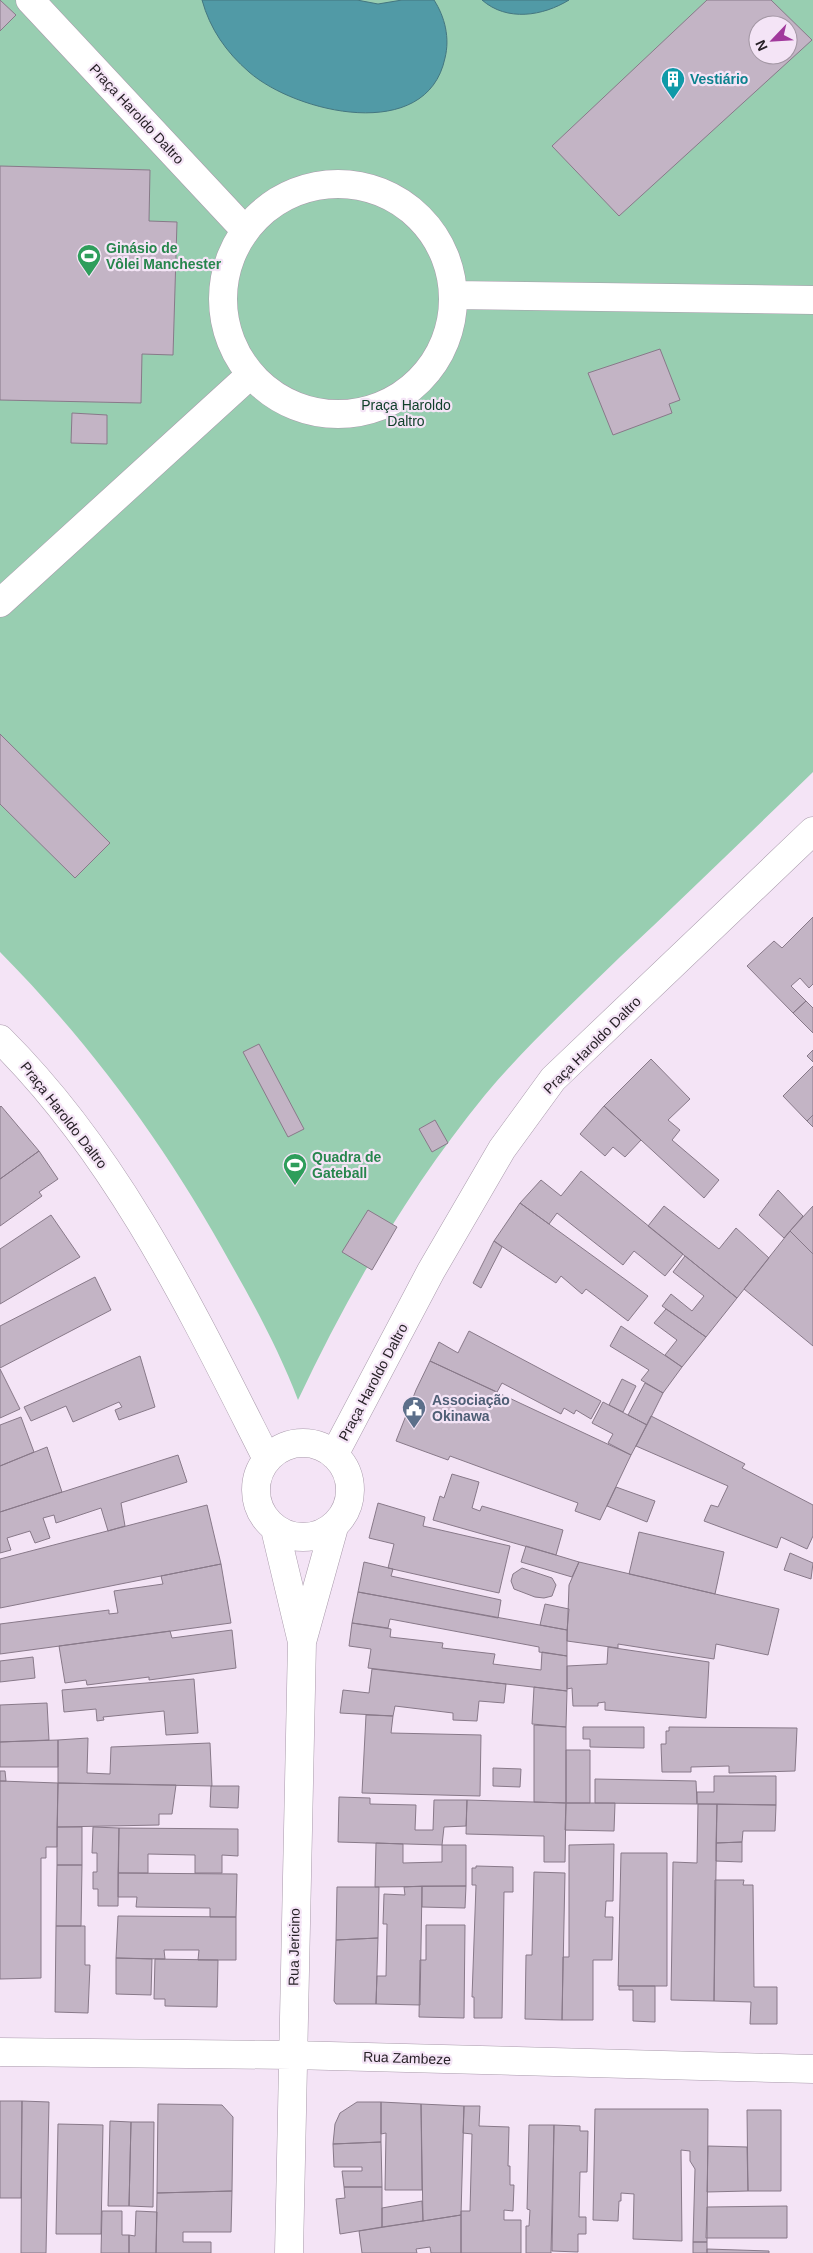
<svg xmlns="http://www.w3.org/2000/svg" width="813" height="2253" font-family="Arial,sans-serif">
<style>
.green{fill:#98ceb1;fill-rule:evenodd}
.water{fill:#519aa6;stroke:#447680}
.building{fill:#c3b4c5;stroke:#887989;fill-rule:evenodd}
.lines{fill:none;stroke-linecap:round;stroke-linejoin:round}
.minor-casing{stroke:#a99aab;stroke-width:29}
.minor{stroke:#fff;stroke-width:28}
.labels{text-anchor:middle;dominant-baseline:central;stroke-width:4.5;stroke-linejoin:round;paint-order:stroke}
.culture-label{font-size:14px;font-weight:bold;fill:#0d838f;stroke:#f4e4f6;text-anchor:start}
.street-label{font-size:14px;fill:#272127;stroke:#f4e4f6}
.leisure-label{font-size:14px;font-weight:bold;fill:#27864d;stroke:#f4e4f6;text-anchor:start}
.park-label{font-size:14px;fill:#11402b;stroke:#f4e4f6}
.service-label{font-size:14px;font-weight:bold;fill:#4e5e75;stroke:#f4e4f6;text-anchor:start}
</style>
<rect width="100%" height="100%" fill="#f4e4f6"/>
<path class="green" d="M0,0H813V772C749,834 685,896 620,957C574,1002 526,1046 485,1095C409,1188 349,1292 298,1400C280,1353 256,1308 231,1264C168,1149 92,1045 0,952ZM758,25H788V55H758Z"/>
<path class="water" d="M202,0H357L378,4L402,0H434C445,17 450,38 445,58C427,144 296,113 249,72C226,52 210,29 202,0Z
M482,0H569C543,16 507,22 482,0Z"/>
<path class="building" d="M0,0L16,15L0,31Z
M707,0H771L812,40L619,216L552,146ZM758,25H788V55H758Z
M0,166L150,170L149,221L177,222L173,355L142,354L141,403L0,400Z
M660,349L680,400L669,404L672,413L613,435L588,373Z
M72,413L107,415V444L71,443Z
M0,734L110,843L75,878L0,804Z
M813,917V984L809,988L800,978L791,986L806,1001L793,1013L747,966L774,941L782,948Z
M806,1001L813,1008V1033L793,1013Z
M259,1044L304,1129L288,1137L243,1052Z
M813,1050V1062L807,1056Z
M651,1059L690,1099L668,1120L680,1130L672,1140L719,1180L704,1198L604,1106Z
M813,1066V1115L807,1121L783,1096Z
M1,1106L39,1151L0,1179V1107Z
M604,1106L641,1140L625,1157L613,1147L605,1156L580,1134Z
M813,1115V1127L807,1121Z
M435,1120L448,1143L432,1152L419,1129Z
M39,1151L58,1179L39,1192L42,1196L0,1226V1179Z
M581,1171L683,1254L665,1276L634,1251L623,1265L557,1213L549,1224L520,1203L541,1180L561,1196Z
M778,1190L803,1216L784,1238L759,1215Z
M520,1203L648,1296L628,1321L586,1289L582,1294L561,1276L556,1283L494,1241Z
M664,1206L719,1249L736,1228L769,1258L737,1298L648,1226Z
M813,1206V1254L790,1231Z
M368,1210L397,1227L372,1270L342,1252Z
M51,1215L80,1257L0,1304V1249Z
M790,1231L813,1254V1346L744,1289Z
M494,1241L502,1247L481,1288L473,1283Z
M685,1256L737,1298L706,1337L662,1306L671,1294L692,1311L704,1296L673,1272Z
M95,1277L111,1310L0,1368V1326Z
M666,1309L706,1337L682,1367L665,1355L677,1340L654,1323Z
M621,1326L682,1367L663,1393L641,1380L649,1370L610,1346Z
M469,1331L601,1401L591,1419L576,1410L574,1414L564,1408L561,1414L502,1383L497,1392L430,1361L439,1342L458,1353Z
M140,1356L155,1407L119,1420L115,1410L122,1407L119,1402L73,1422L66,1406L31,1421L24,1407Z
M430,1361L631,1455L600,1520L575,1511L578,1503L450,1456L448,1460L396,1441L416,1390Z
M0,1369L20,1409L0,1418Z
M622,1379L636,1386L623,1412L609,1405Z
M645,1383L663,1393L647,1425L628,1415Z
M603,1402L647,1425L631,1455L608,1443L613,1434L592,1423Z
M651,1416L745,1464L742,1468L813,1505V1536L807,1549L781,1537L777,1548L704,1521L711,1505L718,1507L728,1486L636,1446Z
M21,1417L34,1452L0,1466V1425Z
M47,1447L62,1492L0,1512V1466Z
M178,1455L187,1482L121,1503L125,1526L108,1531L101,1508L56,1523L54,1515L43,1518L50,1538L35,1543L30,1531L7,1538L11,1550L0,1553V1512Z
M452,1474L479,1482L472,1508L480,1511L482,1506L563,1530L556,1555L433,1520L440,1496L444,1498Z
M616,1487L655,1501L647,1522L607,1506Z
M378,1503L425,1517L423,1526L510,1546L499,1593L388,1568L394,1544L369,1538Z
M207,1505L221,1564L0,1608V1559Z
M639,1532L724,1552L715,1594L629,1574Z
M526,1546L579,1562L572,1577L521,1562Z
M790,1553L813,1563L811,1579L784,1570Z
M364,1562L393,1569L391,1576L501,1600L498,1618L358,1592Z
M579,1562L779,1609L768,1655L716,1644L714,1659L618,1644V1648L567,1641L569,1585Z
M221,1564L231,1623L0,1654V1624L109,1610V1614L118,1613L114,1591L163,1584L161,1576Z
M522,1568L552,1578L556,1585L552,1596L544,1598L535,1597L514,1589L511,1581L513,1574Z
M358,1592L567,1630V1656L539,1652V1647L390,1619L388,1628L352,1623Z
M545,1604L569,1609L567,1630L540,1625Z
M352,1623L391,1629L390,1637L443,1643L442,1648L495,1654L493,1664L541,1670L542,1652L567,1656V1691L368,1668L371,1649L349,1646Z
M232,1630L236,1668L149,1680V1677L87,1685L86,1680L65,1683L59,1646L170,1631L172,1638Z
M608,1647L709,1662L706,1718L605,1710V1702L598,1703V1706H573L572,1688L567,1689V1666L607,1664Z
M33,1657L35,1678L0,1682V1661Z
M372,1669L506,1684L504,1703L479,1701L477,1721L453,1720V1713L395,1706L393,1716L340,1713L343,1690L369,1693Z
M194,1679L198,1733L166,1735L164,1711L103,1717L104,1720L97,1721L96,1709L64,1712L62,1690Z
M534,1687L567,1691L566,1727L532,1724Z
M47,1703L49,1740L0,1742V1705Z
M366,1715L393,1716L391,1733L481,1735L480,1796L362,1793Z
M534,1725L566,1727V1803L534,1802Z
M583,1727H644V1748L590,1747V1739H583Z
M669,1727L797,1728L795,1771L729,1773V1766L691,1767V1772H662L661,1744H666V1731H669Z
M88,1738L87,1773L110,1774L111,1747L210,1743L212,1786L58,1783V1740Z
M58,1740V1767H0V1742Z
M566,1750H590V1803H566Z
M493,1768L521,1769L520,1787L493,1786Z
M0,1771H5L6,1781H0Z
M714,1776H776V1805L697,1804V1792H714Z
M595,1779L696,1781L697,1804L595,1803Z
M0,1781L58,1783L57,1847H46V1858H41V1978L0,1979Z
M58,1783L176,1785L172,1814H159V1825L57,1827Z
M211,1786H239L238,1808L210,1807Z
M339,1797L370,1798V1804L416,1805L415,1830H433L434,1800H467L466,1826L444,1827L442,1845L338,1842Z
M467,1800L566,1803L565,1862H544V1836L466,1834Z
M566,1803H615L614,1831L565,1830Z
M698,1804H717L714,2001L671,2000L673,1862L697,1863Z
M717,1804L776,1805L775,1831H743L742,1842L716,1843Z
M57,1827H82V1865H57Z
M93,1827L119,1828L118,1906H98V1889H93V1872H97V1853H92Z
M119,1828L238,1829V1856L222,1855V1873H195V1855L148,1854V1873H118Z
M742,1842V1862L716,1861V1843Z
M376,1843L403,1844V1863L442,1862V1845H466V1886L375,1887Z
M614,1844L613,1901H606L605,1917H613L612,1960H593V2020H562L563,1957H569V1845Z
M621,1853H667V1986H618Z
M57,1865H82L81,1926H56Z
M476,1866L513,1867V1892H504L502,2018H474V1997H472L476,1885H472V1868H476Z
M534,1872L565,1873L562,2020L525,2019L526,1955H532Z
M118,1873L237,1874L236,1917H210V1908L136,1907L137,1897H118Z
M715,1880H744L743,1885H753L754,1987H777V2024H750L751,2002L714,2001Z
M422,1886H466L465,1908L422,1907Z
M422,1886L420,2005L376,2004L377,1976H386L387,1924H383L384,1894L405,1895L404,1887Z
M337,1887H379L378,1938L336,1940Z
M118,1916L236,1917V1960H198L199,1950H164L165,1959L116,1958Z
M426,1925H465L464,2018L419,2017L420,1960H426Z
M56,1926H85V1965H90L88,2013L55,2012Z
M378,1938L376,2004H336L334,2001L336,1940Z
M116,1958L152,1959L151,1995L116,1994Z
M155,1959L218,1960L217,2007L165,2006V1999H154Z
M619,1986H655V2022L633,2021V1990H619Z
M0,2101H22L21,2198H0Z
M22,2101L49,2102L46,2253H21Z
M357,2102H381V2142L333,2144L335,2124L340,2113Z
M381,2102L421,2104L422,2190H385L386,2133L381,2134Z
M158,2104L222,2105L233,2117L232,2191L157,2193Z
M421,2104L464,2106L461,2215L423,2221Z
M464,2106H480L479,2126L509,2127L508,2166H510V2185H514L513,2211L504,2210V2220H521V2253H461V2211H470L472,2134L463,2133Z
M595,2109H708L707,2242H693L695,2169L690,2161V2151L681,2150L682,2241L633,2239L634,2194L621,2193V2201H619L618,2221L593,2220Z
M747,2110H781V2191H748Z
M110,2121L131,2122L129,2206H108Z
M131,2122H154L153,2207L129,2206Z
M58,2124L103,2125L101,2234H56Z
M529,2125H554L551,2253H526V2226H529L530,2210L527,2209Z
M554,2125L580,2126V2131H588L587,2172H580L579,2217H586V2234H578V2252L552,2251Z
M381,2142L382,2187H344L342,2171H362V2167H334L333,2144Z
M708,2146L747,2147L748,2191L707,2192Z
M344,2187H382V2227L340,2234L336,2199L345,2198Z
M232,2191L231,2232H183V2242H211V2253H156L157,2193Z
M422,2201L423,2221L382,2227V2208Z
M787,2206V2238H706L707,2207Z
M102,2211H122V2235H129V2253H101Z
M136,2211L157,2212L156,2253H129V2235L135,2236Z
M461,2215V2253H431L430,2247L416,2249L417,2253H362L359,2231Z
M693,2242H707V2253H693Z
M707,2249L769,2251V2253H707Z"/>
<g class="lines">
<g class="minor-casing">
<path id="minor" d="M30,0L244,229
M223 299a115 115 0 1 1 230 0a115 115 0 1 1-230 0Z
M453,295L813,300
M0,603L250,375
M0,1039C119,1157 192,1311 267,1459
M256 1490a47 47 0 1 1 94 0a47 47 0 1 1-94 0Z
M334,1455L431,1271L502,1149L553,1079L813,831
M275,1529L301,1638
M0,2052L292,2055L813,2069
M289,2253L302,1642L334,1527"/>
</g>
<use href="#minor" class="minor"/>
</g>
<defs>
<g id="building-pin" transform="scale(1.25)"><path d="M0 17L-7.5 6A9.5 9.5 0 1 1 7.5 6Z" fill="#0f9aa8" stroke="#f4e4f6"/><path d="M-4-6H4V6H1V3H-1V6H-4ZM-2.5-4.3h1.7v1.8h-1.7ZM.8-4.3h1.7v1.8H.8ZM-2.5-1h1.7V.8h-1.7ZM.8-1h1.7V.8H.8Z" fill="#fff"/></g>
<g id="stadium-pin" transform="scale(1.25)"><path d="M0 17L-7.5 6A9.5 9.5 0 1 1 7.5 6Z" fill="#2e9e5b" stroke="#f4e4f6"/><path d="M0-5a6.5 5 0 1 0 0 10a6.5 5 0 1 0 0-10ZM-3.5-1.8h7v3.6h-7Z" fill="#fff"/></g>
<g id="civic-pin" transform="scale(1.25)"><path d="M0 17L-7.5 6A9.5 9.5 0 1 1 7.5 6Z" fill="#5c6f8a" stroke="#f4e4f6"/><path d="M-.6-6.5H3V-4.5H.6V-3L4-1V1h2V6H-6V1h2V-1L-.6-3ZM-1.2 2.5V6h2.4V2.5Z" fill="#fff"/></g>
</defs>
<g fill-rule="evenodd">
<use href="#building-pin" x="673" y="79"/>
<use href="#stadium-pin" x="89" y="256"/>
<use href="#stadium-pin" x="295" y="1165"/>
<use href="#civic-pin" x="414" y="1408"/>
</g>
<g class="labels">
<g class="culture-label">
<text x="690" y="79">Vestiário</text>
</g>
<g class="street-label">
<text transform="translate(137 114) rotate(47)">Praça Haroldo Daltro</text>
<text transform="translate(592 1045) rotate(-45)">Praça Haroldo Daltro</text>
<text transform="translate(64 1115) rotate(52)">Praça Haroldo Daltro</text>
<text transform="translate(373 1382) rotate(-62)">Praça Haroldo Daltro</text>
<text transform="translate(294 1947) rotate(-89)">Rua Jericino</text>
<text transform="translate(407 2058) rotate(2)">Rua Zambeze</text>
</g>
<g class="leisure-label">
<text x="106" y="248">Ginásio de<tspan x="106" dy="16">Vôlei Manchester</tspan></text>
<text x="312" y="1157">Quadra de<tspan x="312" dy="16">Gateball</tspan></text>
</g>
<g class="park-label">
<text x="406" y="405">Praça Haroldo<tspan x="406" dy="16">Daltro</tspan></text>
</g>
<g class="service-label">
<text x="432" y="1400">Associação<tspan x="432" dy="16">Okinawa</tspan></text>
</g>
</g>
<g transform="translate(773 40) rotate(245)"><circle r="24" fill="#f4e4f6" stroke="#a296a3"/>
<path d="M0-4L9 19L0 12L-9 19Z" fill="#a1399c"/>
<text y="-8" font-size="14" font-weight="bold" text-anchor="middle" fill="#272127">N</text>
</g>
</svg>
